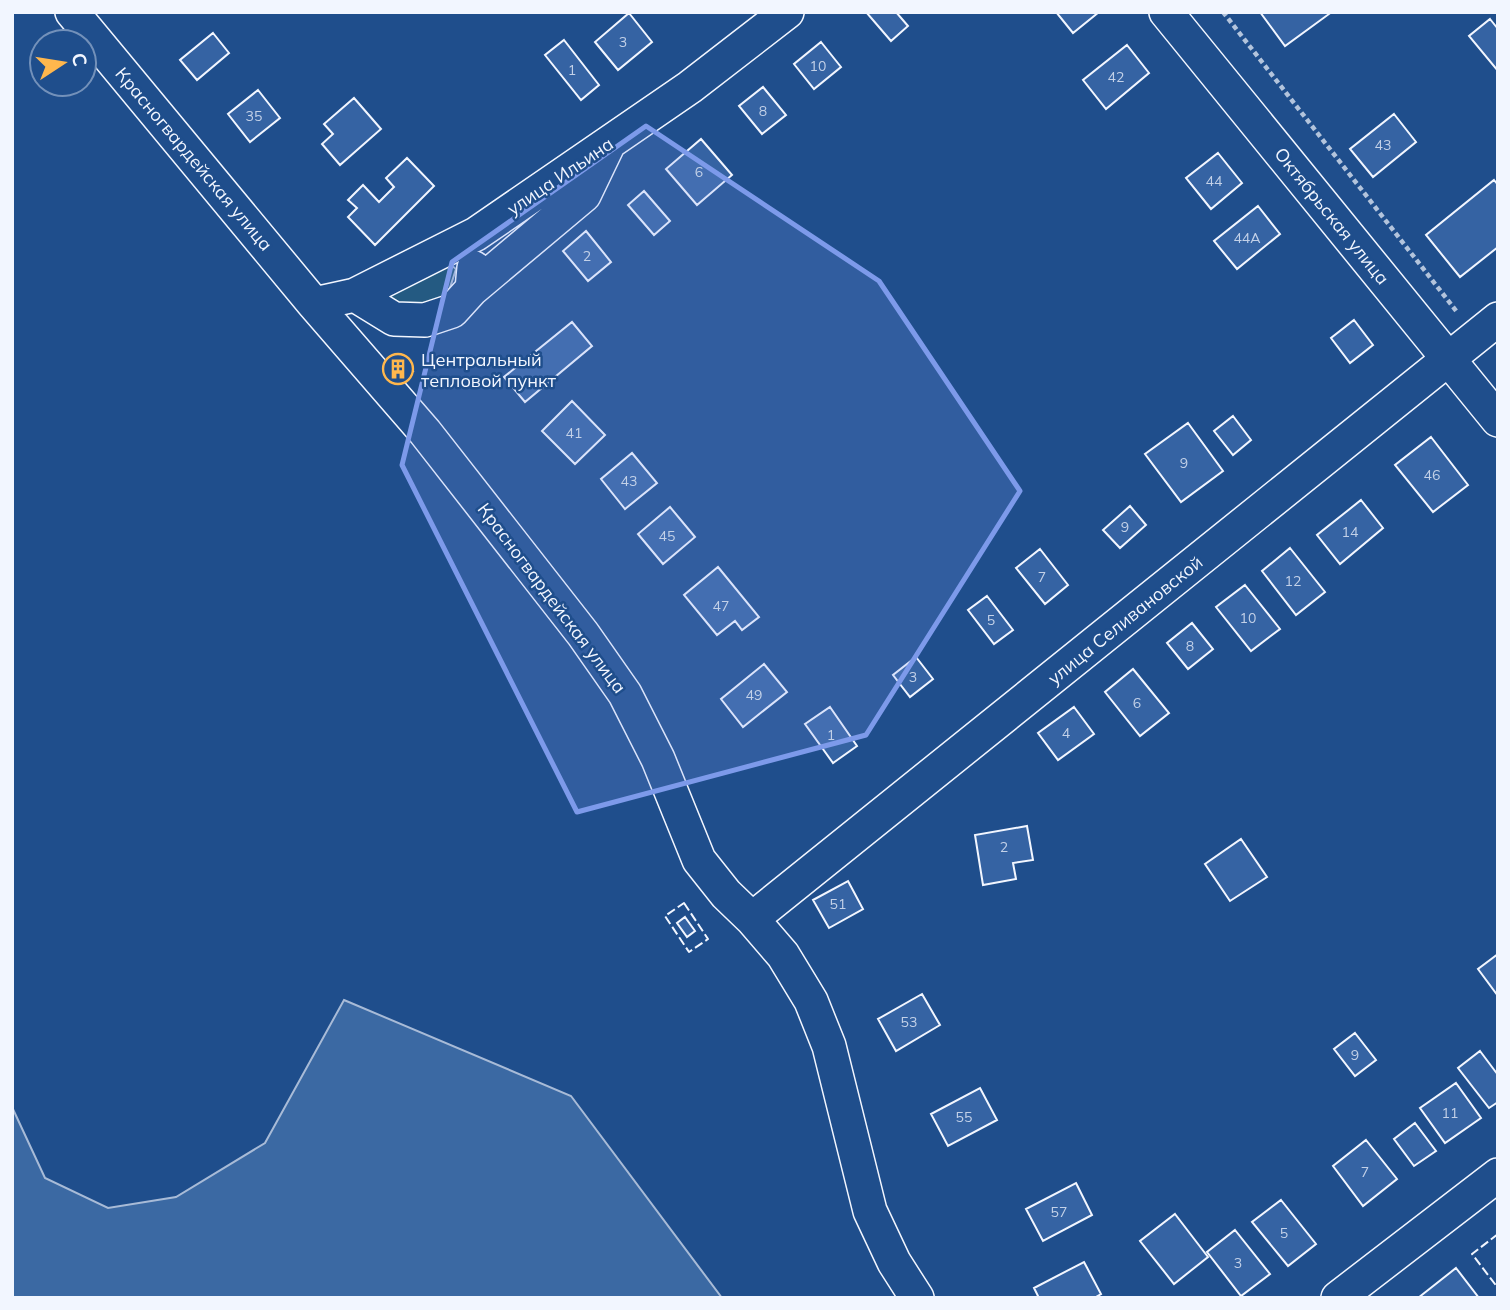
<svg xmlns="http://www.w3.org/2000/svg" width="1510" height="1310" font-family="Mulish,sans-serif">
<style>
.green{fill:#245a82;stroke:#a8bbd7;stroke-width:2}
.water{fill:#3b69a3;stroke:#a8bbd7;stroke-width:2}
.building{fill:#3563a3;stroke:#f2f6ff;stroke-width:2}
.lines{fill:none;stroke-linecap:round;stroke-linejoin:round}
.minor-casing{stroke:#f2f6ff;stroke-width:36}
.path{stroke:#b3c4dc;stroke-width:4.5;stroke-dasharray:5 3.5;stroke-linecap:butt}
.minor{stroke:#1f4e8c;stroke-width:33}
.fence{stroke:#f2f6ff;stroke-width:2;stroke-dasharray:9 3.5;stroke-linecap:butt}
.marked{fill:#7d9aea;fill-opacity:0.2;stroke:#7d9aea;stroke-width:5;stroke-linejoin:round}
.labels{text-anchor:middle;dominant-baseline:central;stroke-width:5;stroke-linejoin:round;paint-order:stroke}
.number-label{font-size:14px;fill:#c3d1e8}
.street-label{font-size:18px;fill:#f2f6ff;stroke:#1f4e8c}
.poi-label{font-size:18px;fill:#f2f6ff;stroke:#1f4e8c;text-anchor:start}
</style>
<rect width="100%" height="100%" fill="#1f4e8c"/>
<path class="green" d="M446,261L456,269L446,300L396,309L381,292Z"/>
<path class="water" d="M344,1000L571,1096L722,1298H12V1107L45,1178L108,1208L176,1197L265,1143Z"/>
<path class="building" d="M866,12H896L908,26L891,41Z
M1056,12H1099L1073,33Z
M1260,12H1327L1329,14L1285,46Z
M629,13L652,42L618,70L595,42Z
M1490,19L1498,29V71L1469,36Z
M213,33L229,53L197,80L180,60Z
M564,40L599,85L581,100L545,55Z
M821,42L841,67L814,89L794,64Z
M1127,45L1149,73L1106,109L1083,80Z
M763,87L786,115L762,134L739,106Z
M258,90L280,118L250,142L228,114Z
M354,98L381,129L340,165L322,144L333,134L324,124Z
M1394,114L1416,142L1373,177L1350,149Z
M701,139L732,175L697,205L666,169Z
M1218,153L1242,183L1211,209L1186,178Z
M407,158L434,186L375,245L348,217L357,208L348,200L363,185L379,202L394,187L386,178Z
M1494,180L1498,185V247L1460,277L1426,235Z
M644,191L670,221L654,235L628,205Z
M1258,206L1280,234L1237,269L1214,241Z
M586,231L611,262L588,281L563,251Z
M1354,320L1373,345L1350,363L1331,338Z
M572,322L592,346L525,402L504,377Z
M399,355L413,371L396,384L383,368Z
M572,401L605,435L575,464L542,431Z
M1233,416L1251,440L1233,455L1214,431Z
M1188,423L1223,471L1181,502L1145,454Z
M1431,437L1468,485L1433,512L1395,465Z
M632,453L657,483L625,509L601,479Z
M1361,500L1383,528L1340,564L1317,535Z
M1130,506L1146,525L1120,548L1103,530Z
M670,507L695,537L663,564L638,534Z
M1290,548L1325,592L1296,615L1262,571Z
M1040,549L1068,585L1045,604L1016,568Z
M718,567L759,617L742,630L735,621L717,635L684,595Z
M1245,585L1280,629L1251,651L1216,607Z
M987,596L1013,630L994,644L968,610Z
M1192,623L1213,649L1188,669L1167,643Z
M916,657L933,679L910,697L893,675Z
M764,664L787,692L743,727L721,699Z
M1133,669L1169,713L1140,736L1105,692Z
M830,707L857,746L833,763L805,724Z
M1074,707L1094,734L1058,760L1038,733Z
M1027,826L1033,860L1013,863L1016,879L983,885L975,835Z
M1241,839L1267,877L1230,901L1205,864Z
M848,881L863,909L829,928L813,900Z
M685,917L695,931L687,937L677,923Z
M1498,954V996L1478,969Z
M922,994L940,1025L896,1051L878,1019Z
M1355,1033L1376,1060L1355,1076L1334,1049Z
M1480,1051L1498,1075V1102L1489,1108L1458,1068Z
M1456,1083L1481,1118L1445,1143L1420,1108Z
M980,1088L997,1120L948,1146L931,1114Z
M1415,1123L1436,1151L1414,1166L1394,1139Z
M1366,1140L1397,1179L1363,1206L1333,1166Z
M1076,1183L1092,1215L1043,1241L1026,1209Z
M1281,1200L1316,1244L1288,1266L1252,1222Z
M1175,1214L1208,1257L1174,1284L1140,1241Z
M1235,1230L1270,1274L1241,1296L1207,1252Z
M1084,1262L1101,1294L1094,1298H1039L1034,1288Z
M1456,1268L1479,1298H1418Z"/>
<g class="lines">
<g class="minor-casing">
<path id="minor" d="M72,12L314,304L425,432L583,634L625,694L658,759L699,860L726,894L752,919L783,955L811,1001L829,1046L870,1211L894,1262L917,1298
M1166,12L1498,420
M472,289L584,195L608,145
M355,295L394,319L425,320L452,311L472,289L474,268
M314,304L355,295L476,234L690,87L787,12
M752,919L1498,319
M1338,1298L1498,1175"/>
</g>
<path class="path" d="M1223,12L1457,312"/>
<use href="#minor" class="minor"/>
<path class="fence" d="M684,903L708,939L689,952L665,916Z
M1498,1234L1472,1254L1498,1288"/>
</g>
<path class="marked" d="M646,126L879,281L1020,491L866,735L577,812L402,465L452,262Z"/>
<defs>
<g id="building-ring" transform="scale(1.575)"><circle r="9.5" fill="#1f4e8c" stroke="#ffb74d" stroke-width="1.5"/><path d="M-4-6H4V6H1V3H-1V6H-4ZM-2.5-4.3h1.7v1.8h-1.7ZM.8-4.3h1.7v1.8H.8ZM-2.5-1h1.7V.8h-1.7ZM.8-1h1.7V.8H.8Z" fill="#ffb74d"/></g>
</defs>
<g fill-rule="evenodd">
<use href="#building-ring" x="398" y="369"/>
</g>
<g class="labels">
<g class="number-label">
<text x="623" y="42">3</text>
<text x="818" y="66">10</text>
<text x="572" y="70">1</text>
<text x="1116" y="77">42</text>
<text x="763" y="111">8</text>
<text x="254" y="116">35</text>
<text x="1383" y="145">43</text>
<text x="699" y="172">6</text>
<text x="1214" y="181">44</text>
<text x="1247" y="238">44А</text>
<text x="587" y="256">2</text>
<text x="574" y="433">41</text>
<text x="1184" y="463">9</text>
<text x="1432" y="475">46</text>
<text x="629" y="481">43</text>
<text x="1125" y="527">9</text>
<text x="1350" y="532">14</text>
<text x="667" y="536">45</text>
<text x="1042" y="577">7</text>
<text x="1293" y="581">12</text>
<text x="721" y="606">47</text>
<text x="1248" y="618">10</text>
<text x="991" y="620">5</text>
<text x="1190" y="646">8</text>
<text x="913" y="677">3</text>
<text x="754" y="695">49</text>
<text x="1137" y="703">6</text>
<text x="1066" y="733">4</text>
<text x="831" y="735">1</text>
<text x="1004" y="847">2</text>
<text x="838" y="904">51</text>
<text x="909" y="1022">53</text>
<text x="1355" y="1055">9</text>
<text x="1450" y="1113">11</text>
<text x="964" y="1117">55</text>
<text x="1365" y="1172">7</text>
<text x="1059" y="1212">57</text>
<text x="1284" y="1233">5</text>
<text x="1238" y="1263">3</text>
</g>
<g class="street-label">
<text transform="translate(194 159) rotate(50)">Красногвардейская улица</text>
<text transform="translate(560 176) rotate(-34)">улица Ильина</text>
<text transform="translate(1332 216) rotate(51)">Октябрьская улица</text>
<text transform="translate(552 598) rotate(53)">Красногвардейская улица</text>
<text transform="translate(1125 620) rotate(-39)">улица Селивановской</text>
</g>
<g class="poi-label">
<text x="421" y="359">Центральный<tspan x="421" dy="21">тепловой пункт</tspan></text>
</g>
</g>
<rect width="1510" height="1310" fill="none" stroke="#f2f6ff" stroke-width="28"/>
<g transform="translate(63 63) rotate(78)"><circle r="33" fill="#1f4e8c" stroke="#7391ba" stroke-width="2"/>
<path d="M0-5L12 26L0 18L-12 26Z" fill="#ffb74d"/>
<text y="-10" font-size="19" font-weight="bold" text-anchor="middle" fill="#f2f6ff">С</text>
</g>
</svg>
